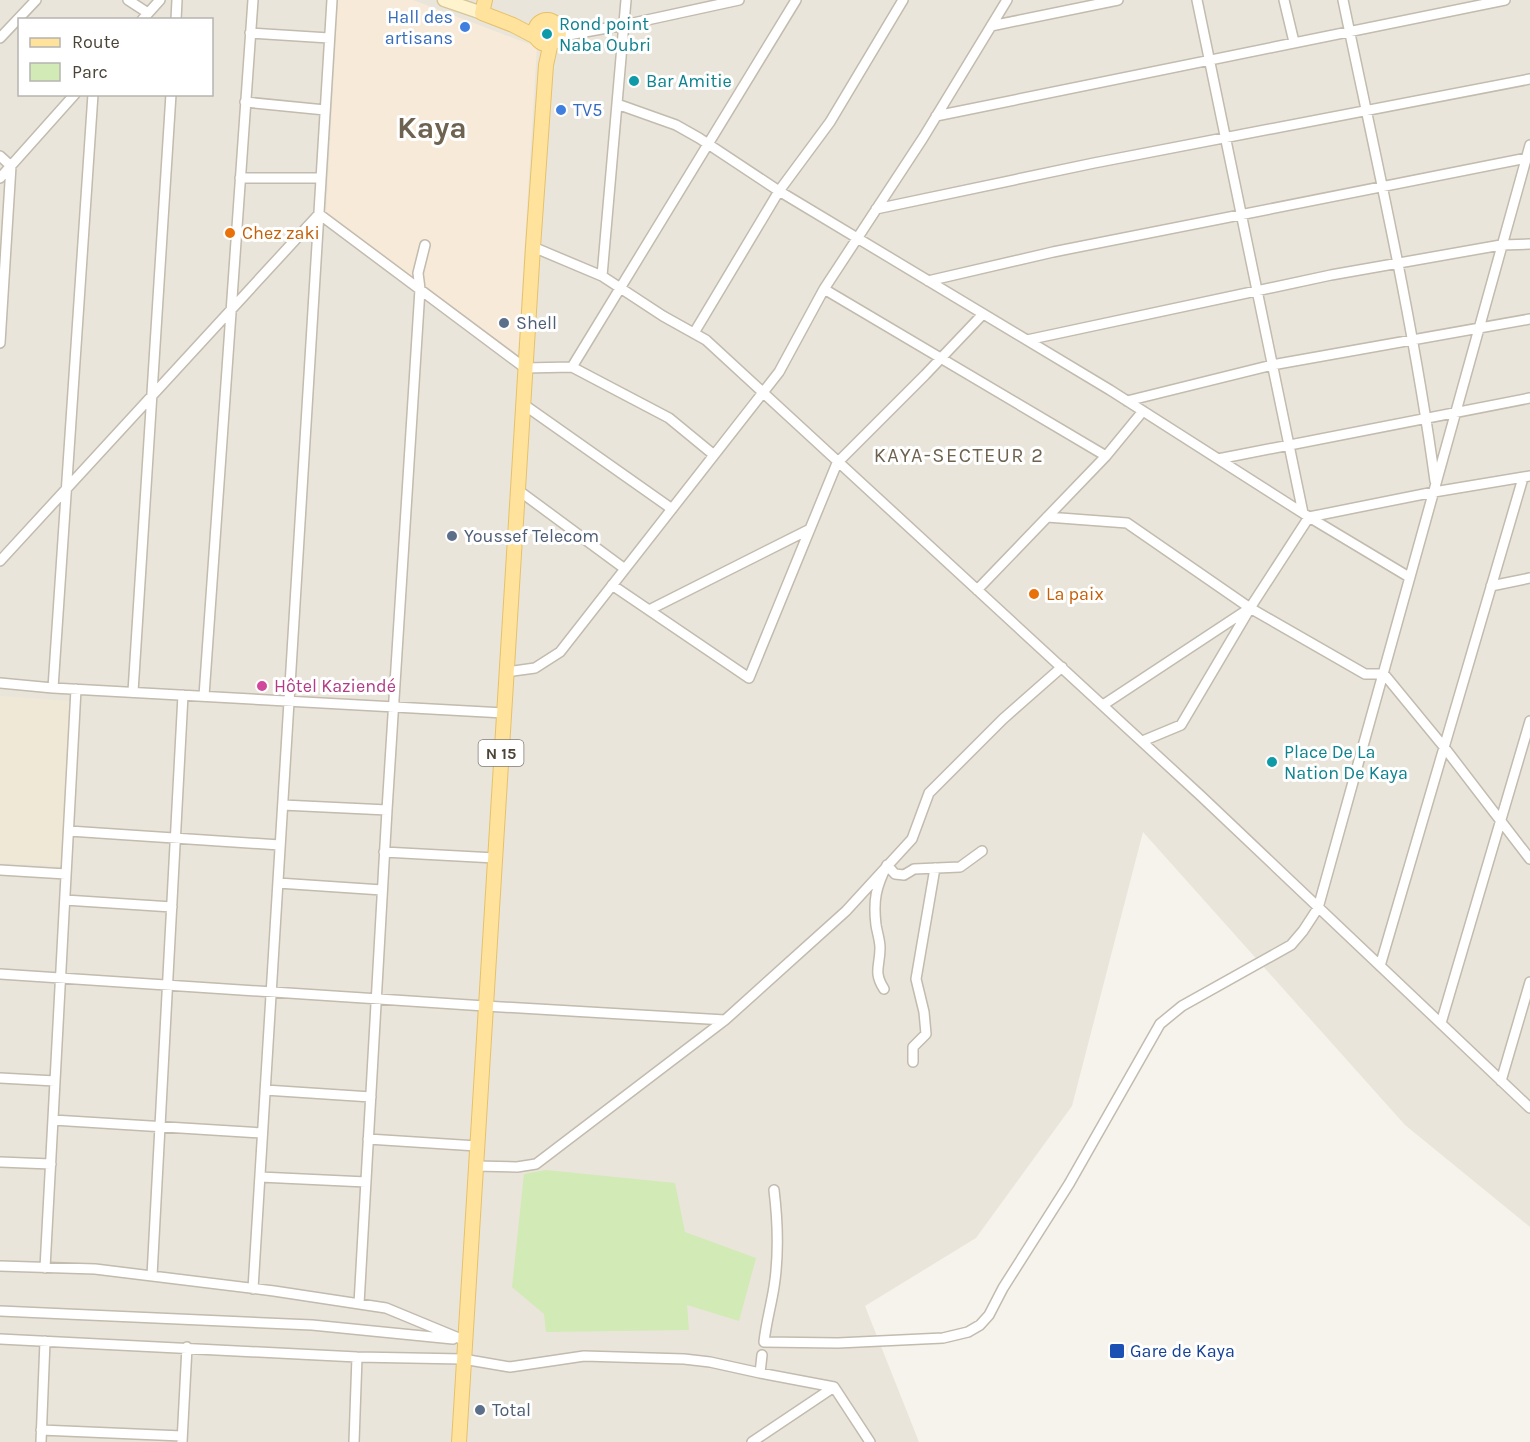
<svg xmlns="http://www.w3.org/2000/svg" width="1530" height="1442" font-family="Karla,sans-serif">
<style>
.residential{fill:#eae5da;fill-rule:evenodd}
.commercial{fill:#f7ead8}
.education{fill:#efe8d6}
.green{fill:#d2eab5}
.lines{fill:none;stroke-linecap:round;stroke-linejoin:round}
.street-casing{stroke:#c2bbae;stroke-width:12}
.secondary-casing{stroke:#d6c79b;stroke-width:15}
.primary-casing{stroke:#e6c16a;stroke-width:16}
.street{stroke:#fff;stroke-width:9}
.secondary{stroke:#fff3cd;stroke-width:12}
.primary{stroke:#ffe39c;stroke-width:14}
.shop-dot{fill:#3f7fe0;stroke:#fff;stroke-width:2}
.culture-dot{fill:#0f9aa8;stroke:#fff;stroke-width:2}
.food-dot{fill:#e8710a;stroke:#fff;stroke-width:2}
.service-dot{fill:#5c6f8a;stroke:#fff;stroke-width:2}
.hotel-dot{fill:#d1479c;stroke:#fff;stroke-width:2}
.transit-dot{fill:#1a4fb4;stroke:#fff;stroke-width:2}
.labels{text-anchor:middle;dominant-baseline:central;stroke-width:6;stroke-linejoin:round;paint-order:stroke}
.shield{fill:#fff;stroke:#817c74;stroke-width:1.5}
.shield-label{font-size:16px;font-weight:bold;fill:#4b4439}
.shop-label{font-size:18px;fill:#366cbe;stroke:#fff;text-anchor:end}
.culture-label{font-size:18px;fill:#0d838f;stroke:#fff;text-anchor:start}
.food-label{font-size:18px;fill:#c56008;stroke:#fff;text-anchor:start}
.service-label{font-size:18px;fill:#4e5e75;stroke:#fff;text-anchor:start}
.hotel-label{font-size:18px;fill:#b23c85;stroke:#fff;text-anchor:start}
.transit-label{font-size:18px;fill:#164399;stroke:#fff;text-anchor:start}
.neighbourhood-label{font-size:20px;letter-spacing:1.5px;fill:#6e6250;stroke:#fff}
.town-label{font-size:30px;font-weight:bold;fill:#6e6250;stroke:#fff}
</style>
<rect width="100%" height="100%" fill="#f6f3ec"/>
<path class="residential" d="M0,0H1530V1227L1405,1125L1143,832L1072,1106L976,1238L865,1306L919,1442H0ZM20,20H212V94H20Z"/>
<path class="commercial" d="M338,0H413L537,47L518,355L326,213Z"/>
<path class="education" d="M0,696L70,701L62,866L0,863Z"/>
<path class="green" d="M546,1170L675,1183L685,1232L756,1258L739,1321L687,1305L689,1330L546,1332L544,1314L512,1287L524,1174Z"/>
<g class="lines">
<g class="street-casing">
<path id="street" d="M128,0L148,13
M1197,0L1303,513
M1284,0L1294,42
M1343,0C1376,159 1413,319 1435,481
M142,20L160,0
M176,20L177,0
M557,26L581,29
M991,26L1118,0
M250,33L329,38
M557,37L624,25L739,0
M0,38L36,0
M245,102L325,110
M617,104L676,125L699,138L779,191L1110,390L1309,517L1434,492L1530,476
M936,116L1505,0
M0,156L11,166L0,343
M0,178L75,94
M240,178H321
M876,209L1094,163L1530,79
M533,247L602,276L663,316L706,340L1201,796L1530,1108
M602,276L626,0
M928,281L1053,252L1527,158
M824,289L1106,456
M694,333L779,191L830,122L903,0
M1027,340L1331,275L1501,245L1530,244
M572,367L796,0
M1127,401L1272,365L1530,319
M523,404L672,509
M1218,459L1530,398
M518,490L625,569
M1047,517L1127,523L1250,608L1309,517L1409,577
M0,561L319,214L525,368L572,367L669,418L714,455
M612,585L749,678L837,463L925,375L983,314
M1491,586L1530,578
M977,590L1106,456L1143,411
M1250,608L1365,674H1384L1444,747L1530,859
M649,610L810,529
M506,672L535,668L560,652L779,372L824,289L923,138L1007,0
M0,683L53,688L504,713
M53,688L93,94
M133,692L171,94
M204,696L253,0
M1103,705L1250,608
M1145,740L1181,725L1249,610
M283,805L387,810
M69,831L280,845
M384,852L495,858
M0,870L66,874
M278,883L382,890
M65,900L172,907
M1380,966L1523,478
M0,974L485,1006L725,1020
M884,989C873,972 880,966 880,948C880,940 877,932 876,925C873,900 876,887 887,865L895,874L904,875L914,869L960,867L982,851
M1441,1023L1530,721
M913,1062V1047L926,1034L924,1012L916,979L935,868
M0,1078L55,1081
M1501,1081L1530,982
M265,1090L371,1097
M53,1120L262,1133
M368,1139L477,1146
M0,1162L51,1164
M475,1166L517,1167L536,1164L725,1020L846,911L912,839L929,793L1003,719L1062,667
M260,1177L366,1182
M774,1190C778,1223 779,1255 774,1287C771,1306 766,1323 764,1342L838,1343L943,1338L968,1332L980,1325L989,1315L1003,1288L1069,1184L1160,1024L1182,1006L1291,945L1303,931L1318,908L1530,145
M0,1266L95,1269L274,1291L386,1308L461,1339
M45,1268L76,689
M152,1276L183,695
M253,1289L332,0
M359,1304L387,810L420,289L418,273L425,245
M0,1311L312,1325L453,1339
M0,1339L357,1357L463,1359L510,1367L584,1356L684,1359L710,1362L760,1373L834,1387L870,1442
M760,1373L762,1355
M41,1430L182,1436
M41,1442L45,1341
M182,1442L187,1347
M354,1442L357,1357
M752,1442L834,1387"/>
</g>
<g class="secondary-casing">
<path id="secondary" d="M444,0L482,13"/>
</g>
<g class="primary-casing">
<path id="primary" d="M485,0L482,13L513,25L536,37
M535 32a12 12 0 1 1 24 0a12 12 0 1 1-24 0Z
M459,1442L533,247L546,65L551,42"/>
</g>
<use href="#street" class="street"/>
<use href="#secondary" class="secondary"/>
<use href="#primary" class="primary"/>
</g>
<g class="shop-dot">
<circle cx="465" cy="27" r="6"/>
<circle cx="561" cy="110" r="6"/>
</g>
<g class="culture-dot">
<circle cx="547" cy="34" r="6"/>
<circle cx="634" cy="81" r="6"/>
<circle cx="1272" cy="762" r="6"/>
</g>
<g class="food-dot">
<circle cx="230" cy="233" r="6"/>
<circle cx="1034" cy="594" r="6"/>
</g>
<g class="service-dot">
<circle cx="504" cy="323" r="6"/>
<circle cx="452" cy="536" r="6"/>
<circle cx="480" cy="1410" r="6"/>
</g>
<circle class="hotel-dot" cx="262" cy="686" r="6"/>
<rect class="transit-dot" x="1109" y="1343" width="16" height="16" rx="3"/>
<g class="labels">
<rect class="shield" x="478.5" y="740" width="45" height="26" rx="4.5"/>
<g class="shield-label">
<text x="501" y="753">N 15</text>
</g>
<g class="shop-label">
<text x="453" y="17">Hall des<tspan x="453" dy="21">artisans</tspan></text>
<text x="573" y="110" text-anchor="start">TV5</text>
</g>
<g class="culture-label">
<text x="559" y="24">Rond point<tspan x="559" dy="21">Naba Oubri</tspan></text>
<text x="646" y="81">Bar Amitie</text>
<text x="1284" y="752">Place De La<tspan x="1284" dy="21">Nation De Kaya</tspan></text>
</g>
<g class="food-label">
<text x="242" y="233">Chez zaki</text>
<text x="1046" y="594">La paix</text>
</g>
<g class="service-label">
<text x="516" y="323">Shell</text>
<text x="464" y="536">Youssef Telecom</text>
<text x="492" y="1410">Total</text>
</g>
<g class="hotel-label">
<text x="274" y="686">Hôtel Kaziendé</text>
</g>
<g class="transit-label">
<text x="1130" y="1351">Gare de Kaya</text>
</g>
<g class="neighbourhood-label">
<text x="959" y="455">KAYA-SECTEUR 2</text>
</g>
<g class="town-label">
<text x="432" y="128">Kaya</text>
</g>
</g>
<rect x="18" y="18" width="195" height="78" fill="#ffffff" stroke="#b7b4b0" stroke-width="1.5"/>
<rect x="30" y="38" width="30" height="9" fill="#ffe39c" stroke="#b7b4b0" stroke-width="1.5"/>
<text x="72" y="48" font-size="18" fill="#4b4439">Route</text>
<rect x="30" y="63" width="30" height="18" fill="#d2eab5" stroke="#b7b4b0" stroke-width="1.5"/>
<text x="72" y="78" font-size="18" fill="#4b4439">Parc</text>
</svg>
